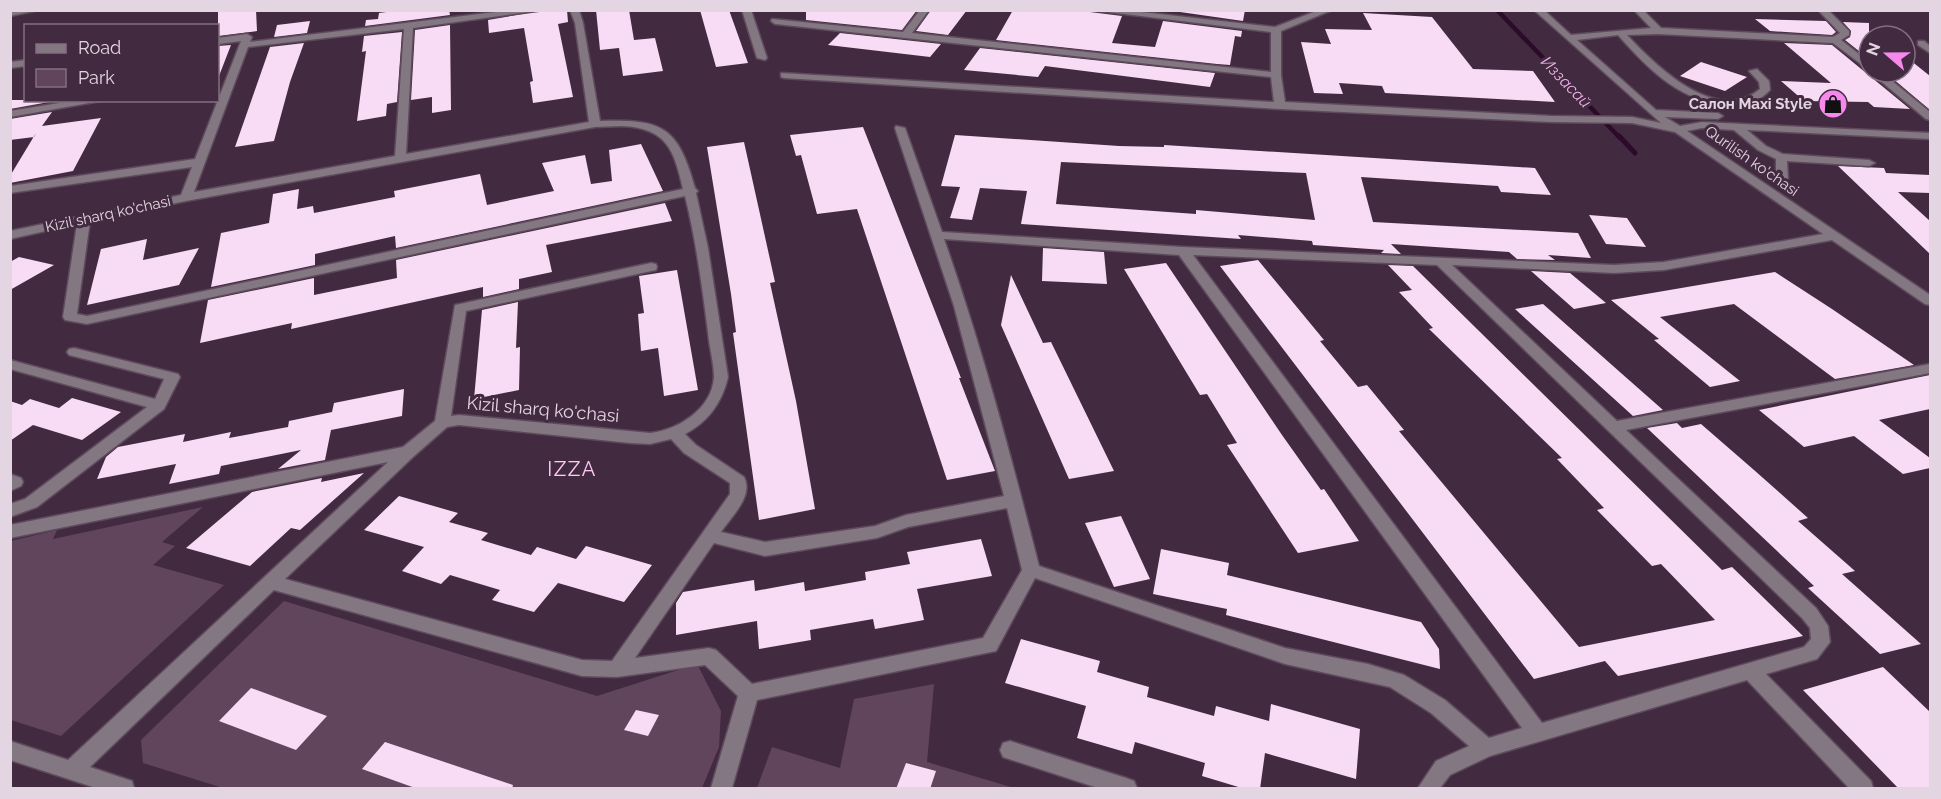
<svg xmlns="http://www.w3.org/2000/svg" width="1941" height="799" font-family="Raleway,sans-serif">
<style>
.green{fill:#61455d}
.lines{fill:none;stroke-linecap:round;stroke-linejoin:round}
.stream-far1{stroke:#2c0b2a;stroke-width:4.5}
.stream{stroke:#2c0b2a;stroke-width:5}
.building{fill:#f8dbf4;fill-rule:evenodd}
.minor-casing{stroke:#5f4a5d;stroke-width:3}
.minor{fill:#837782;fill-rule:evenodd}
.labels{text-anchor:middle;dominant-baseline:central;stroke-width:6;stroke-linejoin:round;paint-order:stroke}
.far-poi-label{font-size:15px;font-weight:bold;fill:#e4d5e2;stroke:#422b40;text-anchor:end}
.far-street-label{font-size:15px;fill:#e4d5e2;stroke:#422b40}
.far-water-label{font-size:16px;font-style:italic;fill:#f3b5ec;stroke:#422b40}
.street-label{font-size:18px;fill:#e4d5e2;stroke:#422b40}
.neighbourhood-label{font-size:20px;letter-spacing:1.5px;fill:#fdcaf6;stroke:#422b40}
</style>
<rect width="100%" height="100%" fill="#422b40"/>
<path class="green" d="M203,507L162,542L175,546L153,565L224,585L61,736L11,720V541L57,530L53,539Z
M284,601L597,696L697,664L721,711L719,747L702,788H223L143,763L141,740Z
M934,684L927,762L1014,788H757L772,747L840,768L854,699Z"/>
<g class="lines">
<path class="stream-far1" d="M1497,10L1620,138"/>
<path class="stream" d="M1619,136L1635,153"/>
</g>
<path class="building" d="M218,10H256L257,31L218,36Z
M401,10H449L450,15L365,26L366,20L378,19L379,13Z
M545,10H567L568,22L558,24L573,97L533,103L530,82L533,81L524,28L489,33L488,20Z
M596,10H629L634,40L655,38L663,71L623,76L619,48L600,50Z
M700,10H729L748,63L716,67Z
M806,10H917L902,30L806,20Z
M931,10H967L948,35L916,31Z
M1013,10H1074L1122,16L1112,43L1155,47L1163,21L1242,31L1241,37L1235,36L1230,65L1217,64L996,40Z
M1166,10H1245L1243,21Z
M1363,13L1432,17L1473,69L1533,71L1555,102L1385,93L1382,86L1339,83L1343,94L1314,93L1301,42L1331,44L1325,29L1372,30Z
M1755,19L1826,21L1836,32L1832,35L1770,31Z
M310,21L307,33L274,37L277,25Z
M1843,22L1869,23V59L1845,40L1850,37L1851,31Z
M450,25L451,110L432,113V97L411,100L415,30Z
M402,32L397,102L387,104L386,116L357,121L366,51L362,52L364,36Z
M840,33L941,44L930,57L828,45Z
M304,43L290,82L274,141L235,147L270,47Z
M1784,43L1832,45L1910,109L1874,107L1868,102L1804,101L1781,81L1831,83Z
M231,45L219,76L218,75V46Z
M980,48L1215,73L1210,87L1045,66L1038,77L964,70Z
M1905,56L1930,76V110L1885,72H1905Z
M1701,62L1747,77L1725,91L1680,76Z
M10,100H60L10,109Z
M52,112L42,126L101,118L73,171L10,183V176L36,133L34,137L10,140V119Z
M863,127L961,378H959L995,471L947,480L857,209L817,214L801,155L796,156L790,135Z
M955,135L1119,146L1164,147V145L1535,168L1551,195L1501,192L1498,186L1361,177L1373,222L1578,233L1591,258L1548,255L1555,260L1517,259L1509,252L1391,244L1401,254L1381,253L1384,250L1313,245L1312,241L1238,235L1241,239L1021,224L1027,191L980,188L972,220L950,218L960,187L941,186ZM1061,162L1306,173L1315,220L1196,210V214L1056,204Z
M744,142L775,282L770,283L796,401L815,509L759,520L733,333L736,332L731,294L707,147Z
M641,144L663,191L396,248L395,236L315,254V265L211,287L221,233L269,223L273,194L299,189L297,209L313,206L314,213L395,197L394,191L480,174L487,205L554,191L542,163L585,155L591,184L612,181L609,150Z
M1838,166L1884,168L1886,173L1930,175V193L1898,192L1930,221V254Z
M665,203L672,221L546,245L552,272L519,279V289L483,297V287L291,329L292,323L200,343L208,300L314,278V295L397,278L396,260Z
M1589,215L1627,218L1646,247L1606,244Z
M147,239L143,260L199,248L179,285L87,305L101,249Z
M1043,248L1104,252L1107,284L1042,281Z
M19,257L54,265L10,290V262Z
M1258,260L1324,340L1320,341L1358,387L1367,385L1404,430L1399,431L1579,647L1715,620L1661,564L1652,566L1597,510L1604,508L1557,459L1562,458L1429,329L1433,328L1399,292L1412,290L1388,265L1413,266L1722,570L1732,567L1803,636L1618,676L1605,661L1534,679L1220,266Z
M1166,263L1282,435L1321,490L1324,489L1359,541L1298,553L1227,445L1237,443L1207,394L1200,395L1124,269Z
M677,270L698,390L664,396L658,348L641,351L638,314L644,313L639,276Z
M1531,271L1570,273L1606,303L1574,309Z
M1775,272L1832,309L1914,365L1835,379L1734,304L1660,317L1740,381L1710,387L1654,340L1659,339L1611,300Z
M1011,275L1043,343L1051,342L1114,471L1069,479L1001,325Z
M518,302L516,348L520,347L519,390L474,399L482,310Z
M1543,304L1621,373L1663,410L1633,416L1515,309Z
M1930,375V409L1879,420L1930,458V468L1903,474L1854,436L1804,447L1759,410Z
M404,389L402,416L331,430L325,460L278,469L301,450L221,466L219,474L169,484L176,464L97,479L106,457L118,447L185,434L183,442L231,432L229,438L288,427L289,421L332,412L334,403Z
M72,398L121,412L82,440L33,425L10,441V401L22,405L30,399L59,408Z
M1677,423L1682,428L1701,424L1754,470L1808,518L1798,521L1855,571L1842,574L1921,644L1880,654L1808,588L1814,586L1647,428Z
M364,473L300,530L291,528L250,566L186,548L252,492L322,478L321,482Z
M399,496L458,513L449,522L488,533L481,540L531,555L537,547L576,559L586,546L652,565L624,602L558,583L534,612L492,600L500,590L450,575L441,584L402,571L424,547L364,530Z
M1121,516L1150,579L1114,587L1085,523Z
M981,539L992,576L917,589L924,620L875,629L873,619L810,630L811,640L759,649L757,621L676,635V603L683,592L754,580L755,591L804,582L805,591L866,580L865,572L910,564L907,552Z
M1161,549L1229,563L1227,575L1421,622L1439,649L1440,669L1226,615L1227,609L1153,594Z
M1021,639L1100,661L1097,672L1149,687L1147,697L1214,716L1216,706L1269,721L1271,704L1360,729L1356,779L1265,753L1260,789H1245L1202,776L1205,763L1135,742L1132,754L1077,738L1086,706L1005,683Z
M1883,667L1930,712V789H1899L1803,690Z
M251,688L327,716L296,750L219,721Z
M636,710L659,715L648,736L624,730Z
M385,742L513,785L512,789H418L362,769Z
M906,763L936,771L930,789H896Z"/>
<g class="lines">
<g class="minor-casing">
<path id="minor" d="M10,10H39L10,16Z
M513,10H543L413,28L406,154L589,122L575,23L570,10H579L583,23L600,121C662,119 678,126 695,188L698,191L696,193L708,248L728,377C722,403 708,422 685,434L696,445L744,477C754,496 731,517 721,532L765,542L875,526L906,515L1004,496L954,306L895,128L896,126L905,128L942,232L1183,247L1614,265L1664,262L1823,234L1675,132L1632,123L1551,122L1280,109L784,78L781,77V73L1274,102L1271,77L775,24L771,21L772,19L903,32L920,10H929L912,33L1271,72V32L1092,10H1124L1275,27L1319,10H1332L1281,31V75L1285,102L1551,116L1632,117L1661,123L1534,10H1544L1571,35L1651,28L1634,10H1643L1661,28L1833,37L1840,33L1818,10H1828L1849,31V35L1841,40L1869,62V70L1833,43L1658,34L1627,35C1655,65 1716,126 1760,89L1759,82L1749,71L1757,69L1769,81L1770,90C1760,101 1747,105 1733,105C1683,105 1649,70 1618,35L1577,40L1656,110L1718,113L1723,116L1718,119L1665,117L1680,126L1702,122L1930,133V139L1747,130L1766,146L1783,154L1869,160L1875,163L1869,166L1787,161L1788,179L1782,182L1776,179V159L1758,150L1734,130L1702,128L1687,131L1930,295V305L1925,304L1832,240L1664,270L1614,273L1452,265L1617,421L1930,364V373L1626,430L1816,608L1828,626L1830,642L1817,659L1766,674L1871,781L1873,788H1849L1747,680L1490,756L1450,775L1440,788H1418L1436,761L1469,746L1431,713L1390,687L1285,664L1035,578L996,651L757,700L732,788H711L738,696L705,665L617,677L582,676L274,590L90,767L132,781L134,788H96L10,760V741L68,760L388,462L10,538V525L403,447L435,421L455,305L651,263L656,264L657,267L656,270L466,311L451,416L459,415L650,433C678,430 712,409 714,377C714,363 709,346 708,332C702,286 696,240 685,196L87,324L65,320L63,317L77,224L10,239V231L181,195L192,167L10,193V186L195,159L241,41L218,44V38L247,34L252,37L250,42ZM404,29L395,156L194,192L248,47ZM622,126C667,128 674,150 683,189L87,316L77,314L90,221L186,201L595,127ZM944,239L1179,255L1522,728L1489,738L1445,700L1404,675L1368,664L1285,648L1039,566C1011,456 982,347 944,239ZM1193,255L1437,265L1802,618L1810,628L1811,639L1804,647L1542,723ZM459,425L630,443L650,444L671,439L684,453L730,483V494L612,661L582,660L285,579L414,456L447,427ZM1007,508L1022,570L983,638L752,684L716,650L709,648L635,658L714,543L765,556L877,538L908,527Z
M742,10H751L767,58L765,60L757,58Z
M1918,41H1924L1930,46V53L1918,45Z
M26,60V66L10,68V62Z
M1870,72H1881L1930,112V120L1926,119Z
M78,100H106L10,117V111Z
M74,348L178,374L180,377L164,409L37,507L10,517V504L25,499L147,407L10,369V360L155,399L164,379L69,355L67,352L69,349Z
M10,474L21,478L23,482L21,486L10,491Z
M1010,741L1126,778L1134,781L1137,788H1098L1003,757L1000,750L1003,743Z"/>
</g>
<use href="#minor" class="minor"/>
</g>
<defs>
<g id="shop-disc" transform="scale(1.5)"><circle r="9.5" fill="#f788ec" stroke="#422b40"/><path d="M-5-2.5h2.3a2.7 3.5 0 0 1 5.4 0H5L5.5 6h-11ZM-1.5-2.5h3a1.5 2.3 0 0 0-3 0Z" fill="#111"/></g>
</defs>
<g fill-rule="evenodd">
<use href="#shop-disc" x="1833" y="104"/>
</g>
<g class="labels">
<g class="far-poi-label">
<text x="1812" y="104">Салон Maxi Style</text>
</g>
<g class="far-street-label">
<text transform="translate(1752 161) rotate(35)">Qurilish ko'chasi</text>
<text transform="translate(108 214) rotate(-12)">Kizil sharq ko'chasi</text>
</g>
<g class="far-water-label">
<text transform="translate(1566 82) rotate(46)">Иззасай</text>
</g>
<g class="street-label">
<text transform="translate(543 409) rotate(5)">Kizil sharq ko'chasi</text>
</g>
<g class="neighbourhood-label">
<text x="572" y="469">IZZA</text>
</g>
</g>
<rect width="1941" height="799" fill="none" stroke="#e4d5e2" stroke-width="24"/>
<rect x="24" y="24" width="195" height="78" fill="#422b40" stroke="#836f81" stroke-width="1.5"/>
<rect x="36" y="44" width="30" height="9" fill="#837782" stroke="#836f81" stroke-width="1.5"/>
<text x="78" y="54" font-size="18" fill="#e4d5e2">Road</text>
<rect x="36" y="69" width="30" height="18" fill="#61455d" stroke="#836f81" stroke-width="1.5"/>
<text x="78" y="84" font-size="18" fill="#e4d5e2">Park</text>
<g transform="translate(1887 54) rotate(290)"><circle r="28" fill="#422b40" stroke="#836f81" stroke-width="1.5"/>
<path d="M0-4.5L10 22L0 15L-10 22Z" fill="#f788ec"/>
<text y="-9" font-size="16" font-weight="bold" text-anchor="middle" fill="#e4d5e2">N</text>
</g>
</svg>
